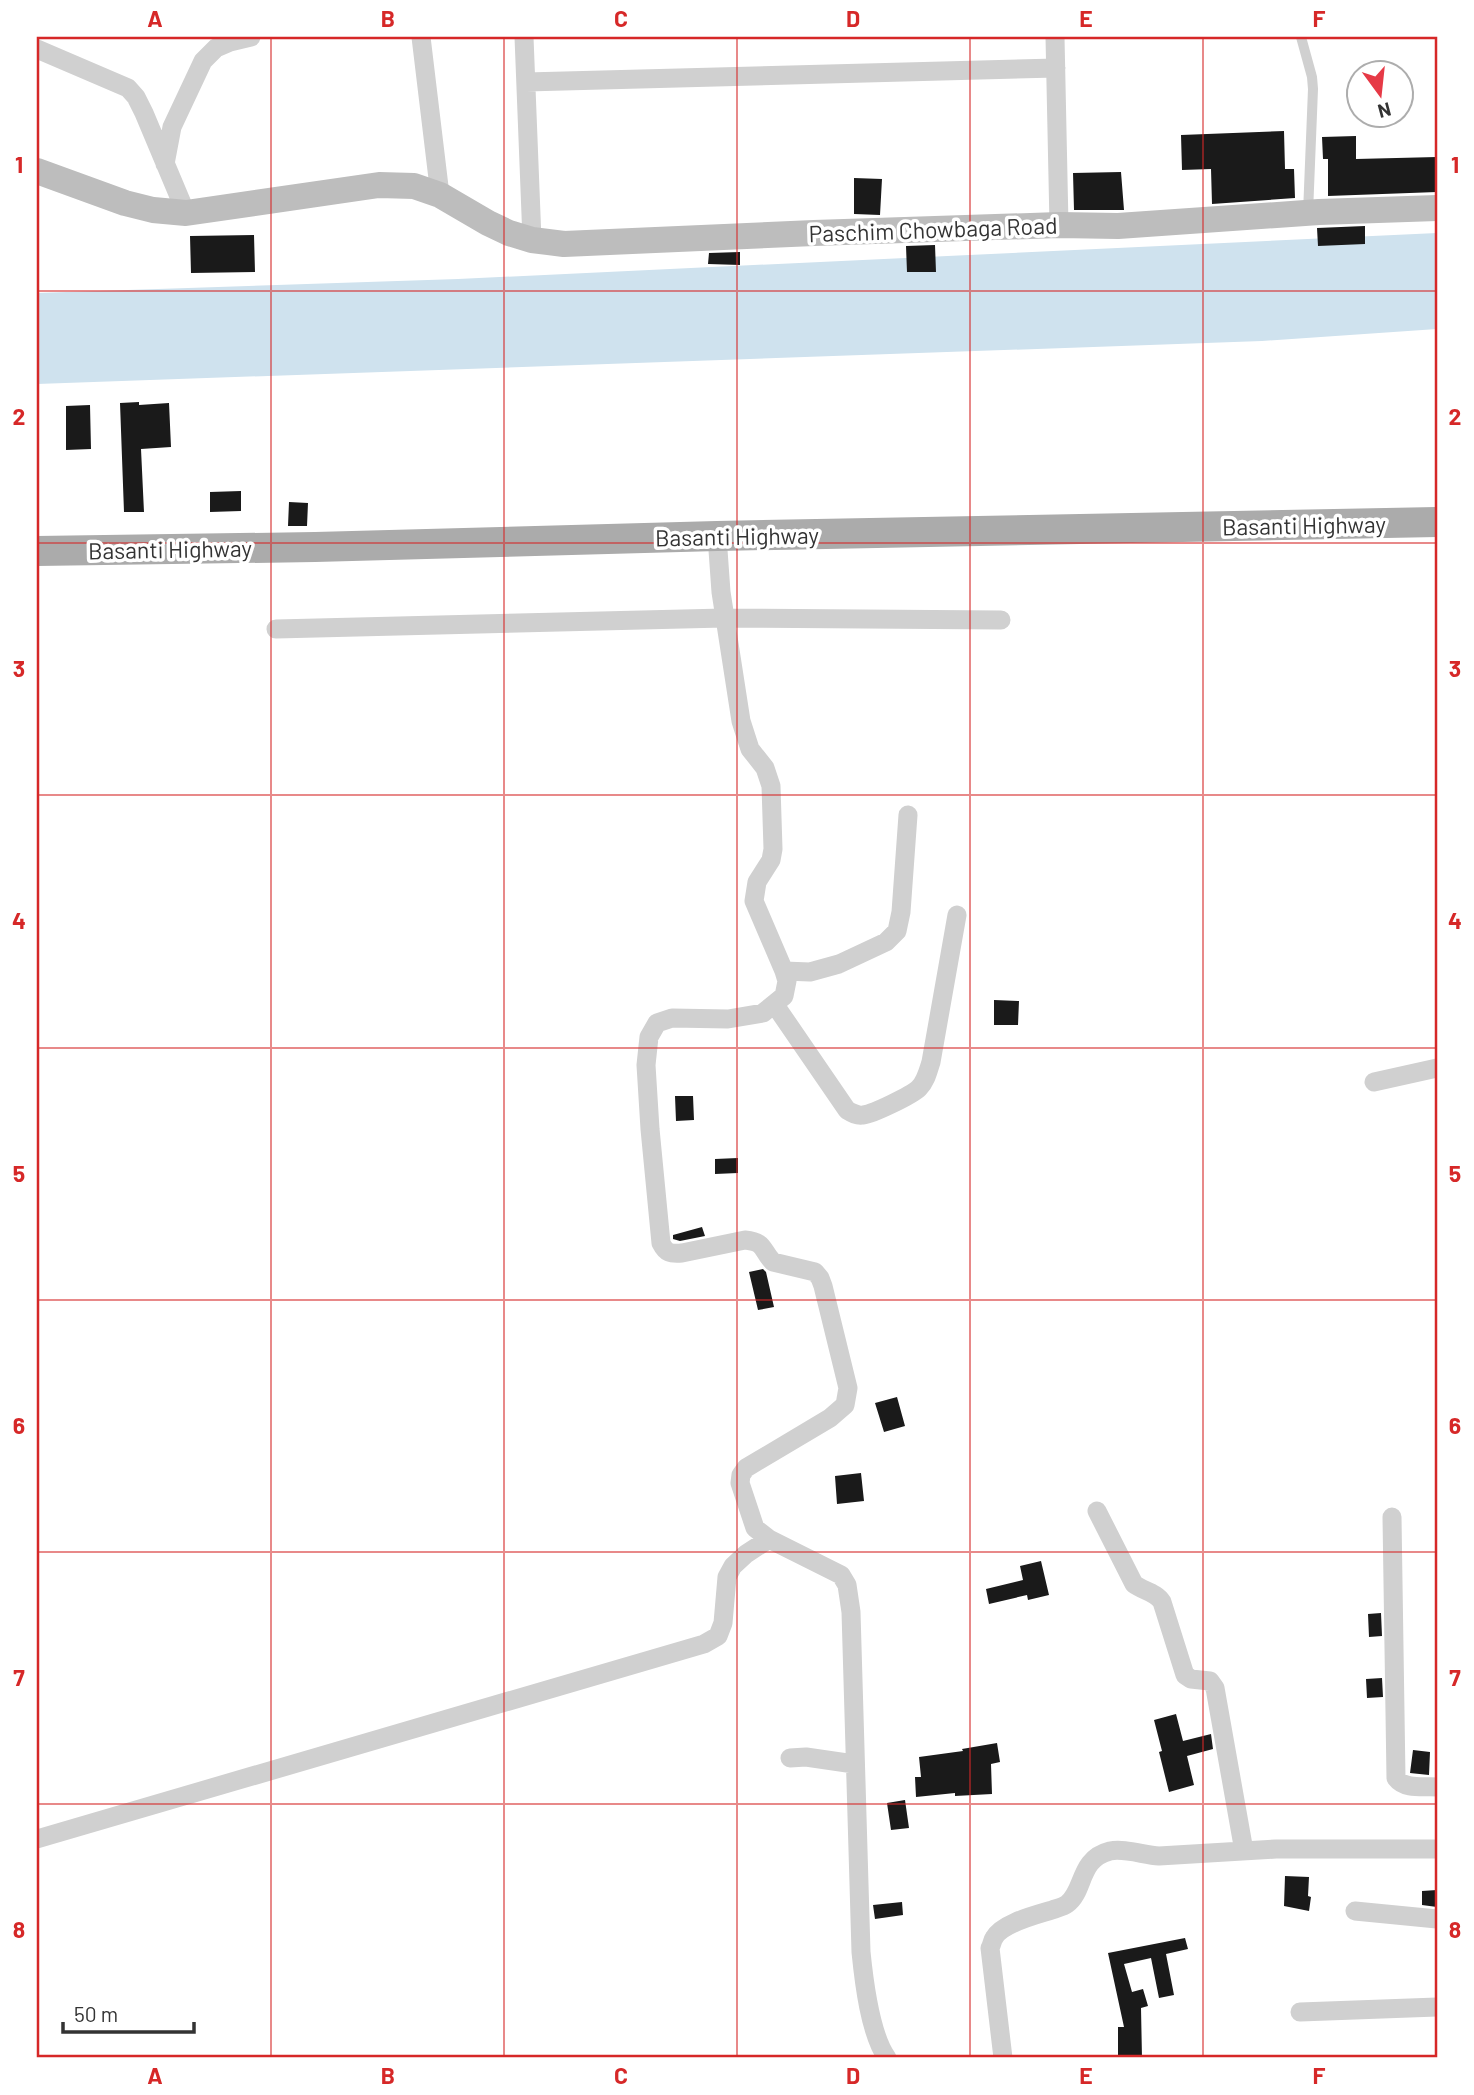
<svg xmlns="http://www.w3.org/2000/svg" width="1474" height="2095" font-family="Barlow,sans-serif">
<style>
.water{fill:#cfe2ee}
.building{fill:#1a1a1a}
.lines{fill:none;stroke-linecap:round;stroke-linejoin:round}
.lane{stroke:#d0d0d0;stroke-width:10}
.street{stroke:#d0d0d0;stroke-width:19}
.secondary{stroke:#bdbdbd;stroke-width:26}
.primary{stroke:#ababab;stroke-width:30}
.grid{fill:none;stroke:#d62828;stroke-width:2;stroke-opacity:0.55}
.labels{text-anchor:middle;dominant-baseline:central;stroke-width:7;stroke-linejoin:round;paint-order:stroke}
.street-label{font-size:23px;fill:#333;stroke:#fff}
.neatline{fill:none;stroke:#d62828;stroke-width:2.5}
.grid-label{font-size:23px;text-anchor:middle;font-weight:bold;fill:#d62828}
</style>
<rect width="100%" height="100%" fill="#fff"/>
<path class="water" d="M1437,233V329L1262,341L37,384V293L458,279Z"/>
<path class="building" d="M1284,131L1285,169H1294L1295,198L1212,204L1211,169L1182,170L1181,135Z
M1356,136V159L1437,157V192L1328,196V159H1323L1322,137Z
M1121,172L1124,210H1074L1073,173Z
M854,178L882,179L880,215L854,214Z
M1365,226V244L1318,246L1317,228Z
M254,235L255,272L191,273L190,236Z
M935,245L936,272H907L906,246Z
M740,252V265L708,264L709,253Z
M139,402V405L169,403L171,447L141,449L144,512H124L120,403Z
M90,405L91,449L66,450V406Z
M241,491V511L210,512V492Z
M289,502L308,503L307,526H288Z
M994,1000L1019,1001L1018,1025H994Z
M675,1096H693L694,1120L676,1121Z
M738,1158V1173L715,1174V1159Z
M702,1227L705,1236L680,1241L673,1239V1235Z
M763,1269L766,1272L774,1307L758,1310L749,1272Z
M897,1397L905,1426L884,1432L875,1403Z
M861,1473L864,1501L837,1504L835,1476Z
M1041,1561L1049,1595L1028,1600L1027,1595L989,1604L986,1589L1023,1580L1020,1566Z
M1381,1613L1382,1636L1369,1637L1368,1614Z
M1382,1678L1383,1697L1367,1698L1366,1679Z
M1176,1714L1183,1741L1211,1734L1213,1749L1187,1756L1194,1785L1169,1792L1159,1752L1162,1751L1154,1720Z
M997,1743L1000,1762L991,1764L992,1794L955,1796V1793L916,1797L915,1777H921L919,1757L963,1751L962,1749Z
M1413,1750L1430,1752L1429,1775L1410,1773Z
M905,1800L909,1828L891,1830L887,1803Z
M1285,1876L1309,1877L1308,1896L1311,1897L1309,1911L1284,1906Z
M1437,1890V1907L1422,1905V1891Z
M902,1902L903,1915L875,1919L873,1905Z
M1185,1938L1188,1949L1166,1954L1174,1995L1159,1998L1151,1958L1124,1964L1132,1992L1143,1989L1148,2006L1141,2008L1142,2058H1118V2027H1124L1108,1953Z"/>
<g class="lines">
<path class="lane" d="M1301,37L1312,77L1313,89L1308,213"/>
<path class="street" d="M421,37L440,195
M524,37L532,240
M1055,37L1059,225
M37,49L128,88L136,97L144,113L186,213
M526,82L1056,68
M165,164L172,127L203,61L216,48L230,42L251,37
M717,536L721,592L741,721L750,749L765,768L771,786L773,849L771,860L757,882L754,901L784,971L787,981L784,996L763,1013L728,1019L672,1018L657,1023L649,1037L646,1065L650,1129L661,1243C666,1253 670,1254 682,1253L745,1240C766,1242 761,1250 773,1262L815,1272L820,1278L823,1286L848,1388L845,1405L830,1418L746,1468L741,1475L740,1483L755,1528L769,1539L841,1575L847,1585L851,1612L861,1952C864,1982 870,2034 887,2058
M276,629L724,618L1001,620
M784,971L810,972L839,964L886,942L897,931L901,912L908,815
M775,1005L847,1110C852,1113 857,1116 863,1115C873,1114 912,1095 919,1088C926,1081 928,1071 931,1062L957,915
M1374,1082L1437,1068
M1097,1511L1134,1584C1143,1591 1156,1592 1162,1602L1185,1675L1191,1679L1210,1681L1215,1688L1244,1851
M1392,1517L1396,1778C1405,1790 1424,1786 1437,1787
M790,1758L806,1757L854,1764
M37,1839L704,1644L718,1636L723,1623L727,1577L733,1566L746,1554L769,1539
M1355,1911L1437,1919
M1300,2012L1437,2007
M1003,2058L990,1948C992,1945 992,1941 994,1938C1002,1923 1036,1915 1052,1910C1057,1908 1063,1907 1067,1904C1085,1891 1078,1859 1110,1851C1124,1848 1144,1855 1159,1856L1276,1849H1437"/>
<path class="secondary" d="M37,171L125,203L153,210L186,213L379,185L414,186L440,195L488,223L509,233L532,240L564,244L814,233L1059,225L1118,226L1319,212L1437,208"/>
<path class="primary" d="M37,551L315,547L717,536L1437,522"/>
</g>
<path class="grid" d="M271,37V2058M504,37V2058M737,37V2058M970,37V2058M1203,37V2058M37,291H1437M37,543H1437M37,795H1437M37,1048H1437M37,1300H1437M37,1552H1437M37,1804H1437"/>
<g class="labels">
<g class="street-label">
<text transform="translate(933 229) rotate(-2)">Paschim Chowbaga Road</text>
<text transform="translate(1304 525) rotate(-1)">Basanti Highway</text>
<text transform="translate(737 536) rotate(-1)">Basanti Highway</text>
<text transform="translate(170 549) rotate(-1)">Basanti Highway</text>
</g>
</g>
<rect width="1474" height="2095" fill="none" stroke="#ffffff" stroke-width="77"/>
<g transform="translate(1380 94) rotate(165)"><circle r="33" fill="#ffffff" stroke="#adadad" stroke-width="2"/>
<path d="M0-5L12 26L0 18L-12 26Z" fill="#e63946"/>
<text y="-10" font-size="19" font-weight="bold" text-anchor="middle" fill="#333333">N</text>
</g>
<path d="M63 2022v10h131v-10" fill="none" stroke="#333333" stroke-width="3.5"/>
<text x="74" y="2022" font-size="21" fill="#333333" stroke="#ffffff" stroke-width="5" paint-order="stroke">50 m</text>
<rect x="38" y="38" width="1398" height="2018" class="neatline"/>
<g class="grid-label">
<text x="155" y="27">A</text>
<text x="388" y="27">B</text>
<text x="621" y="27">C</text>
<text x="853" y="27">D</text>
<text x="1086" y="27">E</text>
<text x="1319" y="27">F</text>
<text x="19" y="173">1</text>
<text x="1455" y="173">1</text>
<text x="19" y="425">2</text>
<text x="1455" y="425">2</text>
<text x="19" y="677">3</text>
<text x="1455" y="677">3</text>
<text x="19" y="929">4</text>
<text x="1455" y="929">4</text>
<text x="19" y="1182">5</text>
<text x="1455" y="1182">5</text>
<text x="19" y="1434">6</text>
<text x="1455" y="1434">6</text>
<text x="19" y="1686">7</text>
<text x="1455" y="1686">7</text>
<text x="19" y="1938">8</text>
<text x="1455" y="1938">8</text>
<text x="155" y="2084">A</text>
<text x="388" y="2084">B</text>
<text x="621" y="2084">C</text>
<text x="853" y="2084">D</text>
<text x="1086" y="2084">E</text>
<text x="1319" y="2084">F</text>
</g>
</svg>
